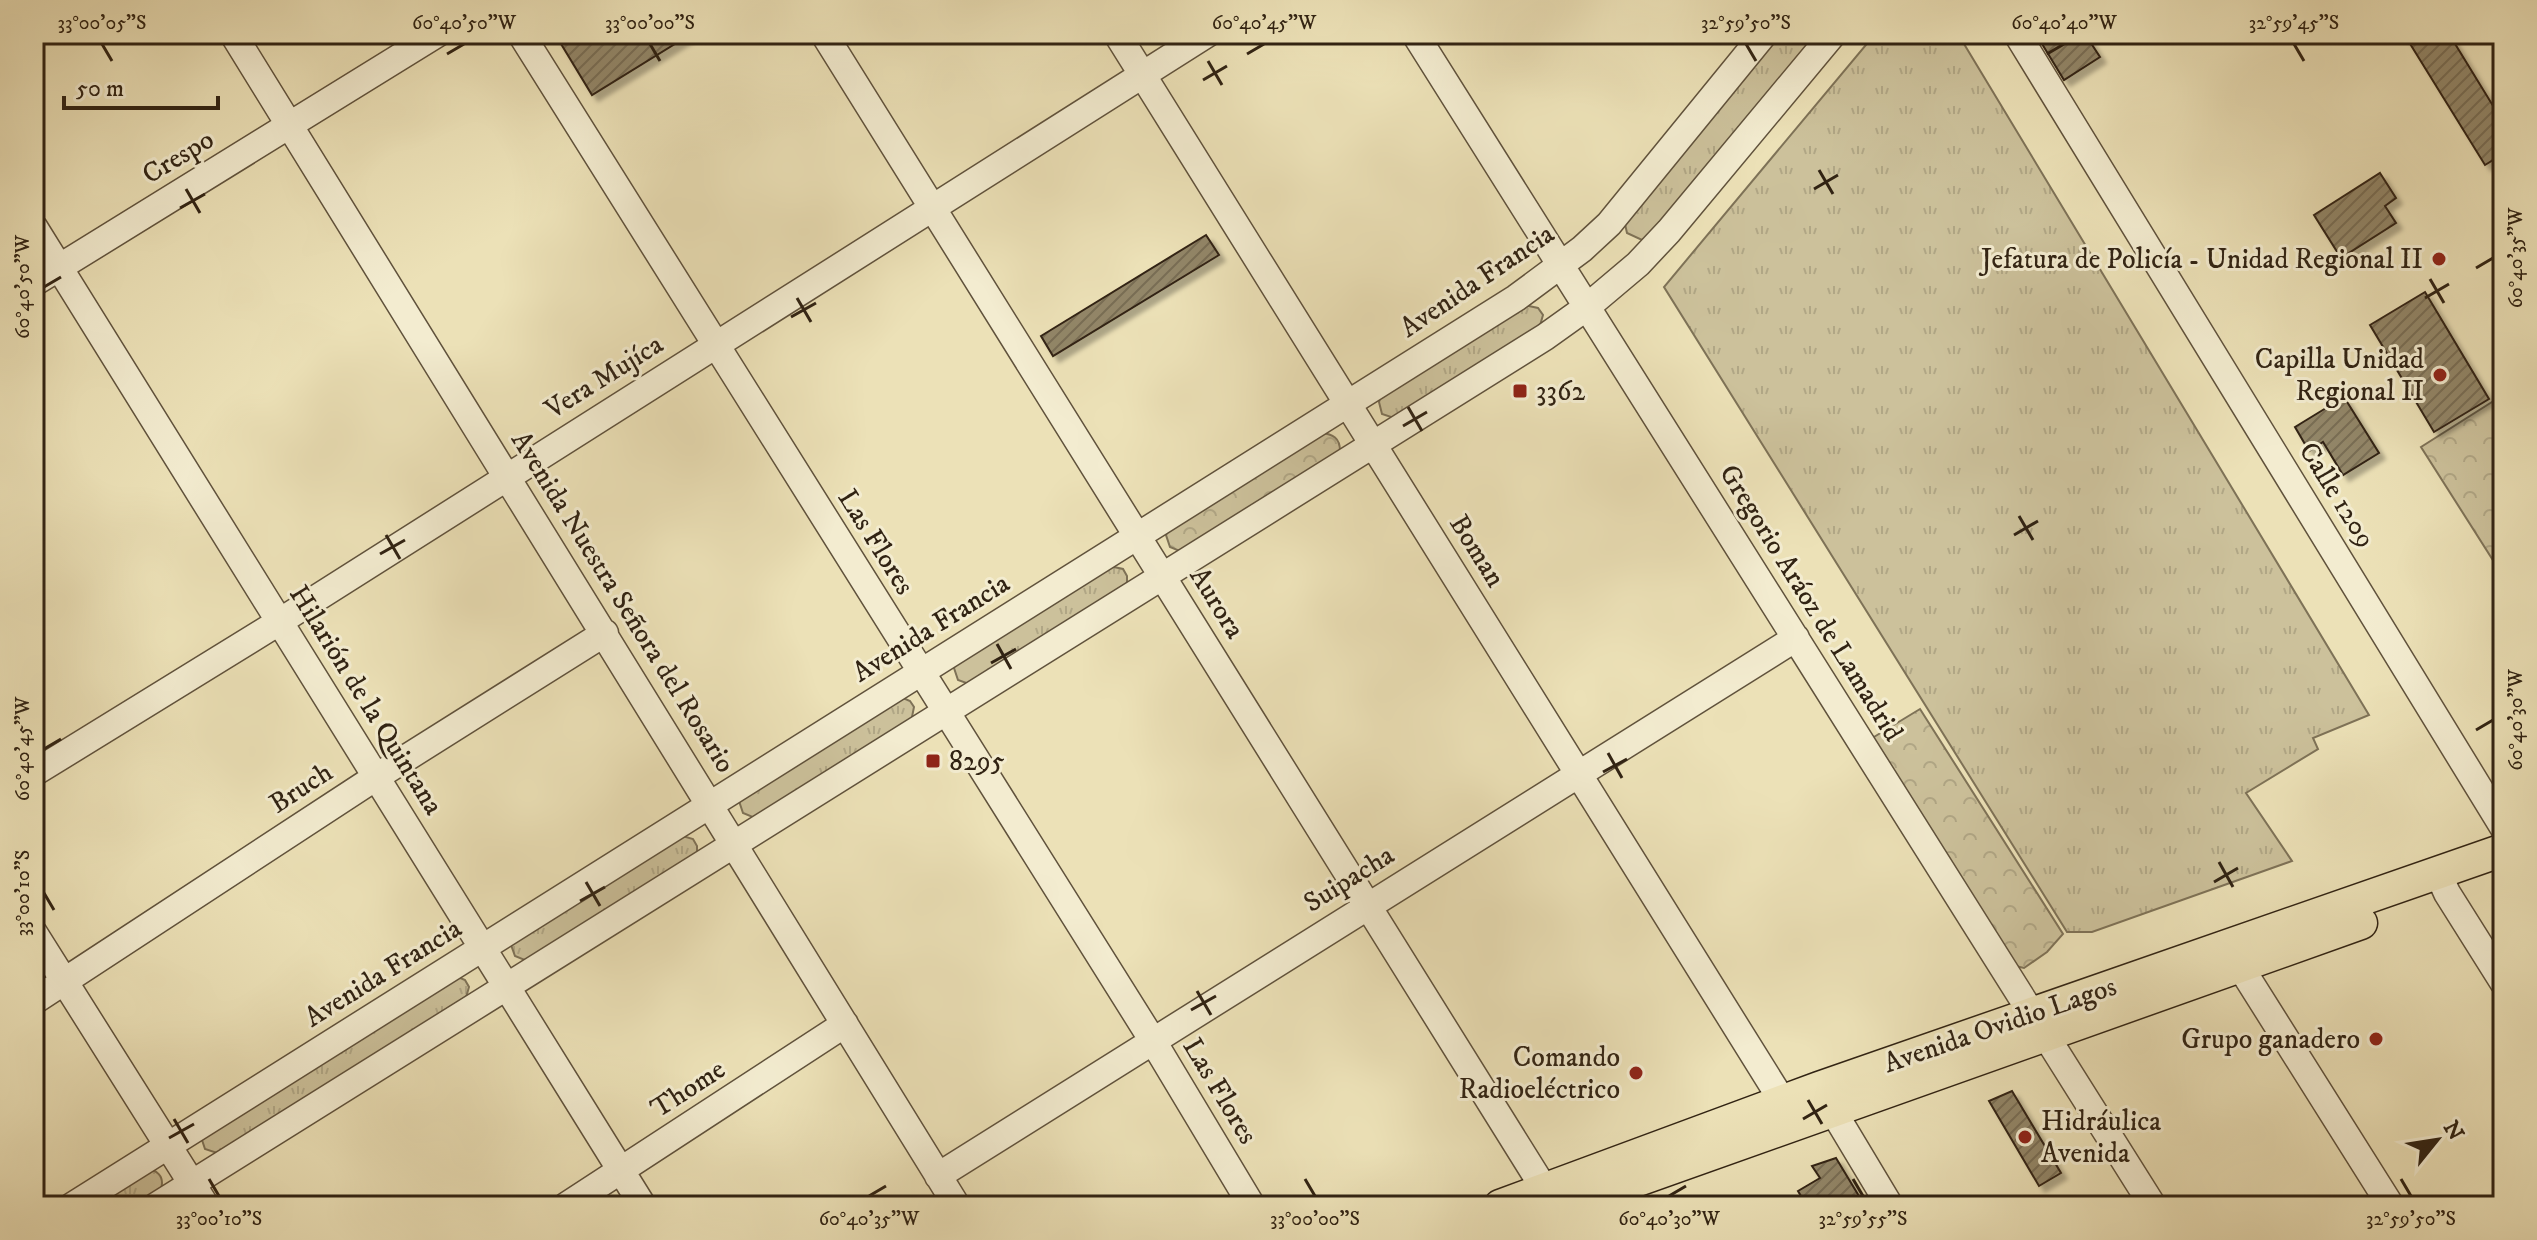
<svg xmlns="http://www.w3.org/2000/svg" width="2537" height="1240" font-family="'IM FELL DW Pica',serif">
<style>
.grass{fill:url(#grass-tufts);stroke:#7e7257;stroke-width:2}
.park{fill:url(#park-crowns);stroke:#7e7257;stroke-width:2}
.building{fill:url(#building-hatch);stroke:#312313;stroke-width:2;filter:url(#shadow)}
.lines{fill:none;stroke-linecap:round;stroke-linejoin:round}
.minor-casing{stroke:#60523c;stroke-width:29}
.major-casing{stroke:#312313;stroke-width:35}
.minor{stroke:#f3ecd0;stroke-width:26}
.major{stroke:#ece1b7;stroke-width:32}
.ticks{fill:none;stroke:#312313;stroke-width:3}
.poi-dot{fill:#8f2418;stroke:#f3ecd0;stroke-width:3}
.labels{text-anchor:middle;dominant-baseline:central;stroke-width:6;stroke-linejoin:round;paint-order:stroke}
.street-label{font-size:28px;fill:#312313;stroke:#f3ecd0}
.poi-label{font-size:28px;fill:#312313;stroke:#f3ecd0;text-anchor:end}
.neatline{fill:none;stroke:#312313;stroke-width:3}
.ticks-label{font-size:20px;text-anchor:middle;fill:#312313}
</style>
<defs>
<pattern id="grass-tufts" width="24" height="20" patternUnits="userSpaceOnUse" patternTransform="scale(2)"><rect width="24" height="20" fill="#ccc19b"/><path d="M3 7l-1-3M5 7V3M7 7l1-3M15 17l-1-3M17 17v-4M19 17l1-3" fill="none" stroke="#b0a685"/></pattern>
<pattern id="park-crowns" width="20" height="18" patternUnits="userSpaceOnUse" patternTransform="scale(2)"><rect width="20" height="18" fill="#ccc19b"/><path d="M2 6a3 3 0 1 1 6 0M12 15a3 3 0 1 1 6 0" fill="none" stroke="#b0a685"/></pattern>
<pattern id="building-hatch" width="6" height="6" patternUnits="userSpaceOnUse" patternTransform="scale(2)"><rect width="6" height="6" fill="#928668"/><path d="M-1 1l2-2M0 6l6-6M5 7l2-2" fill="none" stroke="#786d54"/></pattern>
<filter id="shadow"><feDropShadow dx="6" dy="6" stdDeviation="2" flood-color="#0004"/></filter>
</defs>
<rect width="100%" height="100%" fill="#ece1b7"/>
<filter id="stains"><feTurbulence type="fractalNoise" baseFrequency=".0025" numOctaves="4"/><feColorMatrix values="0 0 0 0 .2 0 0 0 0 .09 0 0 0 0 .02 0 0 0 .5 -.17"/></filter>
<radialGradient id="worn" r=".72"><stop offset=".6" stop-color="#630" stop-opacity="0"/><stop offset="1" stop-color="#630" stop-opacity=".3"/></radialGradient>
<path class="grass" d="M1778,34H1819L1649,238L1642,240L1627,233L1625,224L1628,215Z
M1875,34H1958L2369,715L2313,738L2318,749L2246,793L2292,861L2092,932H2067L1664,287Z
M1524,305L1538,308L1543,315L1539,329L1394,418L1382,414L1379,402L1381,396Z
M1109,566L1123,569L1127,576V583L969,684L958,680L954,668L956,662Z
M903,698L910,701L914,707L911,722L755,818L743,813L739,801Z
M679,835L693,839L697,846V853L527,961L515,956L511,945Z
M458,977L465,980L469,987L465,1001L217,1153L205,1149L201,1137Z
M151,1169C157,1172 162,1175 162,1183C162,1212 102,1206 84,1206Z"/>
<path class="park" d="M2503,395V576L2421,447Z
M1321,433C1333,434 1340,438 1340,451L1182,552L1170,547L1166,535L1169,529Z
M1920,709L2063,934L2047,952L2024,968L2011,965L1869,740Z"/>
<path class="building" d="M555,34H691L592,95Z
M2036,34H2085L2100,57L2064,80Z
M2404,34H2449L2498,114L2503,111V154L2485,165Z
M2380,173L2396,198L2385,206L2396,223L2341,258L2314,215Z
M1206,235L1219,255L1053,356L1041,336Z
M2425,292L2489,399L2434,432L2370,325Z
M2344,397L2379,453L2343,475L2323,442L2309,451L2295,427Z
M2012,1091L2061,1173L2039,1186L1989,1101Z
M1836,1158L1865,1206H1807L1798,1191L1820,1178L1812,1166Z"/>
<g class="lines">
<g class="minor-casing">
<path id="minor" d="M233,34L957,1206
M521,34L1153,1041L1252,1206
M824,34L1555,1206
M1117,34L1783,1102
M1415,34L2153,1206
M2017,34L2503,827
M34,227L643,1206
M34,283L437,34
M34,773L279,622L1207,34
M2438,873L2447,893L2503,982
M34,933L206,1206
M2231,952L2391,1206
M34,1001L376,777L605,633
M1824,1096L1890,1206
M938,1176L1796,638
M72,1206L1516,298L1582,249L1609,224L1764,34
M156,1206L1545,337L1587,307L1638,264L1669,231L1833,34
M566,1206L845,1024"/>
</g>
<g class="major-casing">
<path id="major" d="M1576,1202L2361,923
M1500,1206L1819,1088L2503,850"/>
</g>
<use href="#minor" class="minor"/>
<use href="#major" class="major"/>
</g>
<path class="ticks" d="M102,44L112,61M650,44L660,61M1746,44L1756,61M2294,44L2304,61M447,54L464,44M1247,54L1264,44M2047,54L2064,44M1208,61L1222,85M1203,80L1227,66M1819,170L1833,194M186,189L200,213M1814,189L1838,175M180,208L205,194M2476,268L2493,258M2430,279L2444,303M44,287L61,277M797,298L811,322M2425,298L2449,284M791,317L816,303M1408,407L1422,431M1403,426L1427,412M2019,516L2033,540M386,535L400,559M2014,535L2038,521M380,554L405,540M997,644L1011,669M991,663L1016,649M2476,730L2493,720M44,749L61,739M1608,753L1622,778M1603,772L1627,759M2219,862L2233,887M586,882L600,906M2214,882L2238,868M44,893L54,910M580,901L605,887M1197,991L1211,1015M1191,1010L1216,996M1808,1100L1822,1124M174,1119L188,1143M1803,1119L1827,1105M169,1138L194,1124M209,1179L219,1196M1305,1179L1315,1196M1853,1179L1863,1196M2401,1179L2411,1196M869,1196L886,1186M1669,1196L1686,1186"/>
<g class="poi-dot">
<circle cx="2439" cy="259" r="8"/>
<circle cx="2440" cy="375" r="8"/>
<rect x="1512" y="383" width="16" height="16" rx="4"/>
<rect x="925" y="753" width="16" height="16" rx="4"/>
<circle cx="2376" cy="1039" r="8"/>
<circle cx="1636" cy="1073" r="8"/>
<circle cx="2025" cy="1137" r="8"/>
</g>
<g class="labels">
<g class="street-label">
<text transform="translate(178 157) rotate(-31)">Crespo</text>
<text transform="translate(1477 281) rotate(-34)">Avenida Francia</text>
<text transform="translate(604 377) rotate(-32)">Vera Mujíca</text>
<text transform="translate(2337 495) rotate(58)">Calle 1209</text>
<text transform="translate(876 542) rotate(58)">Las Flores</text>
<text transform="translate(1477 551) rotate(58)">Boman</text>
<text transform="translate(623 602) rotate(58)">Avenida Nuestra Señora del Rosario</text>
<text transform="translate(1217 603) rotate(58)">Aurora</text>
<text transform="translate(1811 603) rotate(58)">Gregorio Aráoz de Lamadrid</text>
<text transform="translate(931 628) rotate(-32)">Avenida Francia</text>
<text transform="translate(366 700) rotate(58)">Hilarión de la Quintana</text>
<text transform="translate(301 788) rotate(-33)">Bruch</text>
<text transform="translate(1349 879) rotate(-32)">Suipacha</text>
<text transform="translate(383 973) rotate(-32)">Avenida Francia</text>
<text transform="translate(2000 1025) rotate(-19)">Avenida Ovidio Lagos</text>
<text transform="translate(688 1089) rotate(-33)">Thome</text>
<text transform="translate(1220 1091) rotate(59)">Las Flores</text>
</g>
<g class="poi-label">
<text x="2423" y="259">Jefatura de Policía - Unidad Regional II</text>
<text x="2424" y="359">Capilla Unidad<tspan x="2424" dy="32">Regional II</tspan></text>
<text x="1536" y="391" text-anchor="start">3362</text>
<text x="949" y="761" text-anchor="start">8295</text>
<text x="2360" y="1039">Grupo ganadero</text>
<text x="1620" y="1057">Comando<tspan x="1620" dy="32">Radioeléctrico</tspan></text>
<text x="2041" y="1121" text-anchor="start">Hidráulica<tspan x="2041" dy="32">Avenida</tspan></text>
</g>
</g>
<rect width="2537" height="1240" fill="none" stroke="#ece1b7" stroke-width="88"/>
<g transform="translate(2437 1140) rotate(60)" stroke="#f3ecd0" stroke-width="6" paint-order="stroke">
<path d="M0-6L14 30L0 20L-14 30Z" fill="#312313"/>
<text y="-12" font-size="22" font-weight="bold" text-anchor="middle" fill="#312313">N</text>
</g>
<path d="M64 96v12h154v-12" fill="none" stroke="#312313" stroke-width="4"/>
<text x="76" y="96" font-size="24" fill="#312313" stroke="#f3ecd0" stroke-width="6" paint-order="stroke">50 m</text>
<rect x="44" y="44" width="2449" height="1152" class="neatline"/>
<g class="ticks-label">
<text x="102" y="29">33°00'05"S</text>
<text x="464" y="29">60°40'50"W</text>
<text x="650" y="29">33°00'00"S</text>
<text x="1264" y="29">60°40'45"W</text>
<text x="1746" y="29">32°59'50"S</text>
<text x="2064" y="29">60°40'40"W</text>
<text x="2294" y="29">32°59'45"S</text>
<text transform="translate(2515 258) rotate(-90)" y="7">60°40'35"W</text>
<text transform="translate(22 287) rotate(-90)" y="7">60°40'50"W</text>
<text transform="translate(2515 720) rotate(-90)" y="7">60°40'30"W</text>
<text transform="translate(22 749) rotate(-90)" y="7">60°40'45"W</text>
<text transform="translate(22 893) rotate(-90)" y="7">33°00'10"S</text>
<text x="219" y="1225">33°00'10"S</text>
<text x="869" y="1225">60°40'35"W</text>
<text x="1315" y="1225">33°00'00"S</text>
<text x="1669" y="1225">60°40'30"W</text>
<text x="1863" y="1225">32°59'55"S</text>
<text x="2411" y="1225">32°59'50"S</text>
</g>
<rect width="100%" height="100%" filter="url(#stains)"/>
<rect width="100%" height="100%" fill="url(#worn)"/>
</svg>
